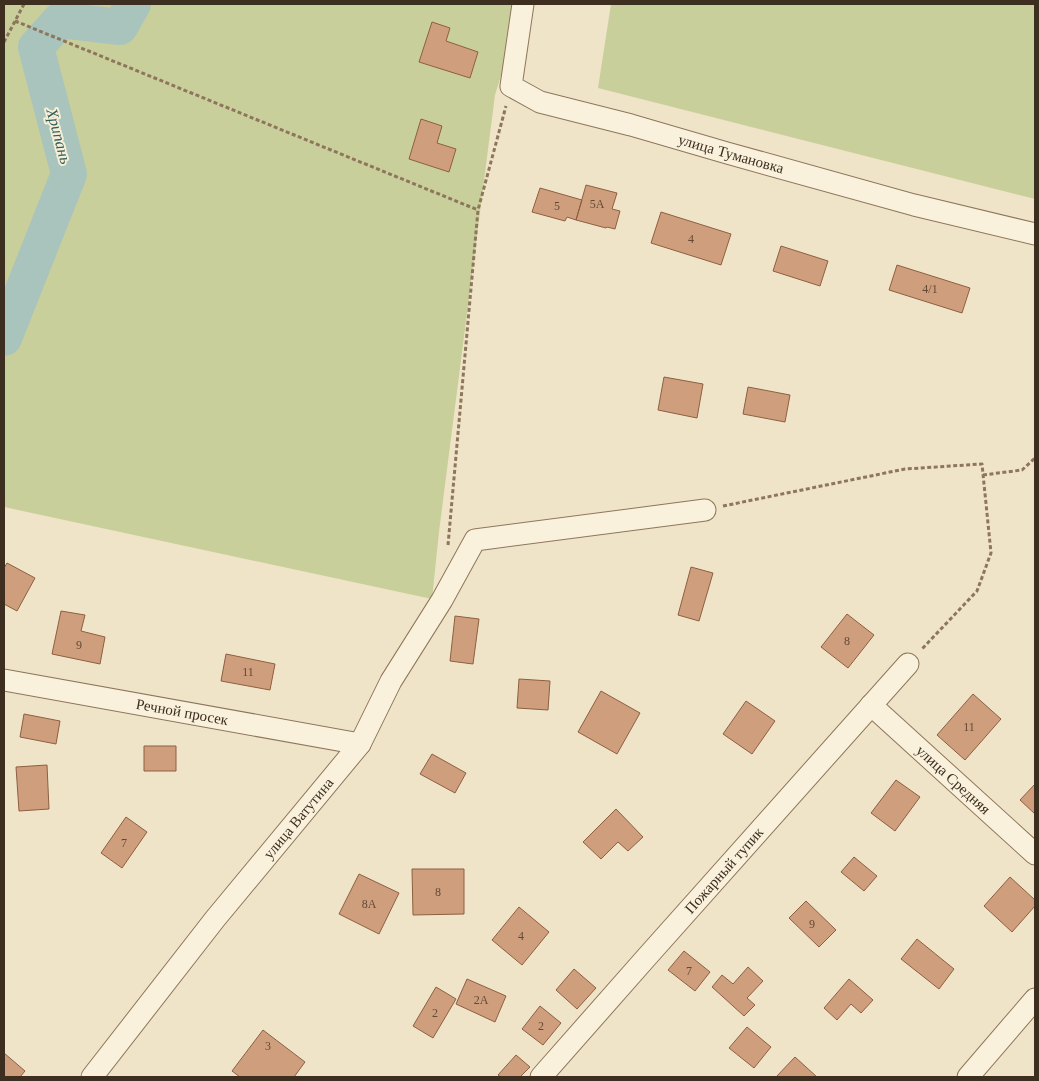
<svg xmlns="http://www.w3.org/2000/svg" width="1039" height="1081" font-family="'Times New Roman',serif">
<style>
.green{fill:#c9cf9b}
.lines{fill:none;stroke-linecap:round;stroke-linejoin:round}
.river{stroke:#a9c4bc;stroke-width:36}
.building{fill:#cf9f7d;stroke:#8d5f41}
.minor-casing{stroke:#8d765c;stroke-width:23}
.path{stroke:#8d765c;stroke-width:3;stroke-dasharray:4 2.5;stroke-linecap:butt}
.minor{stroke:#faf1dc;stroke-width:21}
.labels{text-anchor:middle;dominant-baseline:central;stroke-width:4;stroke-linejoin:round;paint-order:stroke}
.number-label{font-size:12px;fill:#624a37}
.street-label{font-size:15px;fill:#3d2e20;stroke:#f7eed8}
.water-label{font-size:16px;font-style:italic;fill:#2f5d5a;stroke:#f7eed8}
</style>
<rect width="100%" height="100%" fill="#f0e4c8"/>
<path class="green" d="M4,4H515L511,43L495,95L439,532L432,599L4,507Z
M611,4H1035V199L598,88Z"/>
<g class="lines">
<path class="river" d="M4,338L69,174L36,47L60,20L120,27L133,4"/>
</g>
<path class="building" d="M432,22L450,28L446,41L478,52L470,78L419,62Z
M421,119L442,126L437,143L456,149L449,172L409,159Z
M586,185L617,193L612,209L620,211L615,229L607,227L606,228L576,220Z
M540,188L582,200L576,220L567,217L565,221L532,212Z
M661,212L731,234L721,265L651,243Z
M781,246L828,261L820,286L773,271Z
M897,265L970,288L962,313L889,290Z
M664,377L703,384L697,418L658,410Z
M748,387L790,395L785,422L743,414Z
M7,563L35,578L17,611L4,604V568Z
M691,567L713,573L699,621L678,615Z
M61,611L85,615L81,631L105,637L100,664L52,654Z
M847,614L874,635L848,668L821,647Z
M455,616L479,619L473,664L450,661Z
M226,654L275,664L270,690L221,681Z
M519,679L550,681L548,710L517,708Z
M601,691L640,713L617,754L578,732Z
M973,694L1001,719L965,760L937,735Z
M746,701L775,721L752,754L723,734Z
M24,714L60,721L56,744L20,737Z
M144,746H176V771H144Z
M432,754L466,773L455,793L420,774Z
M47,765L49,809L19,811L16,767Z
M896,780L920,797L895,831L871,813Z
M1035,784V814L1020,800Z
M616,809L643,837L628,851L618,842L601,859L583,842Z
M126,817L147,832L122,868L101,853Z
M854,857L877,876L864,891L841,872Z
M412,869H464V914L413,915Z
M359,874L399,893L379,934L339,914Z
M1010,877L1035,900V906L1012,932L984,906Z
M806,901L836,930L819,947L789,918Z
M519,907L549,932L522,965L492,940Z
M917,939L954,969L939,989L901,959Z
M684,951L710,972L695,991L668,970Z
M748,967L763,981L747,998L755,1005L744,1016L712,987L722,975L733,984Z
M574,969L596,988L577,1009L556,990Z
M467,979L506,996L495,1022L456,1004Z
M849,979L873,1000L861,1013L851,1004L837,1020L824,1008Z
M436,987L456,999L433,1038L413,1026Z
M540,1006L561,1023L543,1045L522,1029Z
M747,1027L771,1047L754,1068L729,1048Z
M263,1030L305,1062L294,1077H240L232,1071Z
M4,1053L25,1071L20,1077H4Z
M516,1055L530,1067L520,1077H501L498,1075Z
M795,1057L817,1077H776Z"/>
<g class="lines">
<g class="minor-casing">
<g id="minor">
<path id="s1" d="M523,4L511,86L540,102L631,125L727,153L914,205L1035,234"/>
<path id="s2" d="M4,680L360,744"/>
<path id="s3" d="M871,705L1035,854"/>
<path id="s4" d="M92,1077L215,919L360,744L391,681L442,600L475,540L705,510"/>
<path id="s5" d="M541,1077L645,959L908,664"/>
<path d="M968,1077L1035,999"/>
</g>
</g>
<path class="path" d="M15,21L478,210
M4,42L24,4
M983,475L1022,470L1035,458
M723,506L905,469L982,464L991,553L977,591L921,650
M448,545L478,210L506,106"/>
<use href="#minor" class="minor"/>
</g>
<g class="labels">
<g class="number-label">
<text x="597" y="204">5А</text>
<text x="557" y="206">5</text>
<text x="691" y="239">4</text>
<text x="930" y="289">4/1</text>
<text x="847" y="641">8</text>
<text x="79" y="645">9</text>
<text x="248" y="672">11</text>
<text x="969" y="727">11</text>
<text x="124" y="843">7</text>
<text x="438" y="892">8</text>
<text x="369" y="904">8А</text>
<text x="812" y="924">9</text>
<text x="521" y="936">4</text>
<text x="689" y="971">7</text>
<text x="481" y="1000">2А</text>
<text x="435" y="1013">2</text>
<text x="541" y="1026">2</text>
<text x="268" y="1046">3</text>
</g>
<g class="street-label">
<text stroke="none"><textPath href="#s1" startOffset="314">улица Тумановка</textPath></text>
<text stroke="none"><textPath href="#s2" startOffset="181">Речной просек</textPath></text>
<text stroke="none"><textPath href="#s3" startOffset="111">улица Средняя</textPath></text>
<text stroke="none"><textPath href="#s4" startOffset="331">улица Ватутина</textPath></text>
<text stroke="none"><textPath href="#s5" startOffset="276">Пожарный тупик</textPath></text>
</g>
<g class="water-label">
<text transform="translate(59 136) rotate(75)">Хрипань</text>
</g>
</g>
<rect width="1039" height="1081" fill="none" stroke="#3d2e20" stroke-width="10"/>
</svg>
